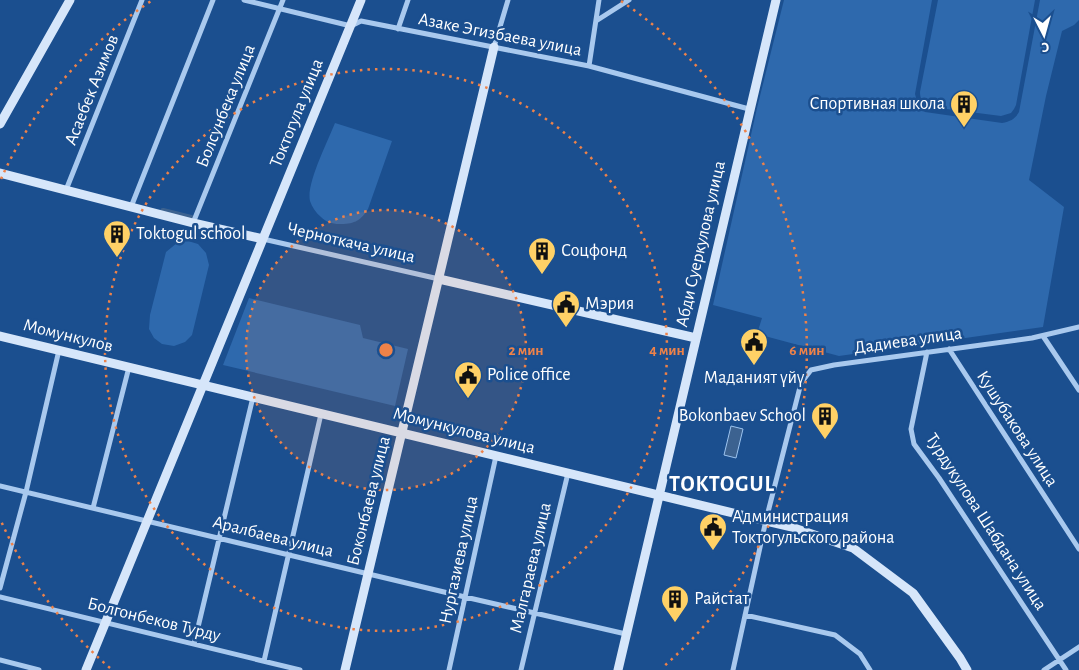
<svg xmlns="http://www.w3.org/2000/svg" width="1079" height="670" font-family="'Alegreya Sans',sans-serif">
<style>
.green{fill:#2e69ad}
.water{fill:#3c6290;stroke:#9cc4f0}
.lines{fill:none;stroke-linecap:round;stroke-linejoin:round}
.canal{stroke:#3c6290;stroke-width:6}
.street{stroke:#a9c9ee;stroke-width:5}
.secondary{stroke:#d6e6fa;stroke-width:9}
.ring{fill:none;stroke:#ee8249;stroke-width:2.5;stroke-dasharray:2.5 5}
.labels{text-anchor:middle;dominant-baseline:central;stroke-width:5;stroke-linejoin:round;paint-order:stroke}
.street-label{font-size:18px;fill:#fff;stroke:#1b4f8f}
.poi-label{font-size:18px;fill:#fff;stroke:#1b4f8f;text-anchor:start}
.district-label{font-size:22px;font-weight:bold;letter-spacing:1px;fill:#fff;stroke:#1b4f8f}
.centre{fill:#ee8249;stroke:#1b4f8f;stroke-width:2.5}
.ring-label{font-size:15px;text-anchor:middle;font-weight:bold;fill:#ee8249;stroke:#1b4f8f;stroke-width:5;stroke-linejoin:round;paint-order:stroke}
</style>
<rect width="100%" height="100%" fill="#1b4f8f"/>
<path class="green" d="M784,0H932L915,94C917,102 919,107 925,112L1002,123C1011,121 1015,119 1019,112L1040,0H1079V20L1074,25L1062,31L1046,96L1029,180L1064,207L1043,327L839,356L757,334L762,318L713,305L757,108Z
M938,0H1035L1016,105L1014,109L1011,113L1001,116L931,107C923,104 920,100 920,92Z
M335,123L392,141L368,209C360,222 353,224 339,224C332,224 326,222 321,217C316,213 312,207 310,201C306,184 328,141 335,123Z
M188,241L198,244L206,253L209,265L192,335L185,342L174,346L162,344L154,338L149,329L150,315L166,252L177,243Z
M249,298L360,325L363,338L408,349L395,406L223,365Z"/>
<path class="water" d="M731,426L743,429L736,458L724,455Z"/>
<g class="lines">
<path class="canal" d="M163,211L191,218"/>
<path class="street" d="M244,0L351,26L361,21L589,66L749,109
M596,21L629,0
M398,29L408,0
M494,47L508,0
M589,66L599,0
M66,190L142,0
M131,207L213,0
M193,223L283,0
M263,239L439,279
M1043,336L1079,390
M949,349L1079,549
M927,352L911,429L914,444L939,478L1066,670
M0,486L465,597L626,634
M93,508L129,367
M0,588L26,492L59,350
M0,597L300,670
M745,615L835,635L860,654L870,670
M194,644L253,397
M0,660L39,670
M264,661L321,414
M449,670L496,456
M521,670L568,473
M733,670L766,520L801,383L811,370L834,365L1032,338L1079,327
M1044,670L1079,647"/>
<path class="secondary" d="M0,124L70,0
M0,173L193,223L263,239
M439,279L696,338
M0,336L791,527L853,548L913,593L960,658L967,670
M86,670L361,0
M345,670L494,47
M618,670L776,0"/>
</g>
<circle cx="386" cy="350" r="140" fill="#ee8249" fill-opacity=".12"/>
<g class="ring">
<circle cx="386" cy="350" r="140"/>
<circle cx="386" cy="350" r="281"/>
<path d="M110 668A421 421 0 0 1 1 521M1 179A421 421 0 0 1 151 1M621 1A421 421 0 0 1 662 668"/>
</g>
<defs>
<g id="building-pin" transform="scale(1.4375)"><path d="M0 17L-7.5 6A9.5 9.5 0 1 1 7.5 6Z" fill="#ffd166" stroke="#1b4f8f"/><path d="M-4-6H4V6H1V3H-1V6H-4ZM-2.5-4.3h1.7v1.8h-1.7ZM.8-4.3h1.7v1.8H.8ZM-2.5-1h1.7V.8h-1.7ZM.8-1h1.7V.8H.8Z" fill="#111"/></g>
<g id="civic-pin" transform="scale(1.4375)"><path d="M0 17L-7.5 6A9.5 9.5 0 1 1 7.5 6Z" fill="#ffd166" stroke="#1b4f8f"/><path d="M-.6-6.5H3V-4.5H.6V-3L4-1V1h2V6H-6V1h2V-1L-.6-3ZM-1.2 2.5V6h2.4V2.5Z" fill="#111"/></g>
</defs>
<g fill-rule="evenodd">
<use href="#building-pin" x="964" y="104"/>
<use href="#building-pin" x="117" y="234"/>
<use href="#building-pin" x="542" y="251"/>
<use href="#civic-pin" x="566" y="304"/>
<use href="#civic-pin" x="754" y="342"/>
<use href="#civic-pin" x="468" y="375"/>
<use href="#building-pin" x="825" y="416"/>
<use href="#civic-pin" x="713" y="527"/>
<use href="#building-pin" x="675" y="599"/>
</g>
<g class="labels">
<g class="street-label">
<text transform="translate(500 35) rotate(11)">Азаке Эгизбаева улица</text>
<text transform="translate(92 90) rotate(-68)">Асаебек Азимов</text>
<text transform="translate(226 106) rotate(-68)">Болсунбека улица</text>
<text transform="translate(297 113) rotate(-68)">Токтогула улица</text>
<text transform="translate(351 243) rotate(13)">Черноткача улица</text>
<text transform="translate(701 244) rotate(-77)">Абди Суеркулова улица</text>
<text transform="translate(68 336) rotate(14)">Момункулов</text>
<text transform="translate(908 341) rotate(-8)">Дадиева улица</text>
<text transform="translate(1017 429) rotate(57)">Кушубакова улица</text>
<text transform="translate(464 431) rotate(14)">Момункулова улица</text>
<text transform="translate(369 501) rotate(-76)">Боконбаева улица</text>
<text transform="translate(986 522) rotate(57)">Турдукулова Шабдана улица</text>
<text transform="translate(273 537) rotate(14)">Аралбаева улица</text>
<text transform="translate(459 560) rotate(-78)">Нургазиева улица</text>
<text transform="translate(531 568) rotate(-77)">Малгараева улица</text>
<text transform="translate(154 620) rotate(14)">Болгонбеков Турду</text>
</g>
<g class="poi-label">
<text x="945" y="104" text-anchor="end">Спортивная школа</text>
<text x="136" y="234">Toktogul school</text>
<text x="561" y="251">Соцфонд</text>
<text x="585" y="304">Мэрия</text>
<text x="487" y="375">Police office</text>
<text x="754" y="378" text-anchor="middle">Маданият үйү</text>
<text x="806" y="416" text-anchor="end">Bokonbaev School</text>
<text x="732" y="517">Администрация<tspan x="732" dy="21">Токтогульского района</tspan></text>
<text x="694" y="599">Райстат</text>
</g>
<g class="district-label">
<text x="722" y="484">TOKTOGUL</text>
</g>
</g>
<circle cx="386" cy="350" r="8" class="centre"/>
<g class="ring-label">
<text x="526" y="355">2 мин</text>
<text x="667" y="355">4 мин</text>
<text x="807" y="355">6 мин</text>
</g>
<g transform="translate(1044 35) rotate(174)" stroke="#1b4f8f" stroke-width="4" paint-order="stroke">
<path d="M0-4L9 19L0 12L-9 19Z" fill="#ffffff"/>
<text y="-8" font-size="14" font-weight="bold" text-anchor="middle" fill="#ffffff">С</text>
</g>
</svg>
